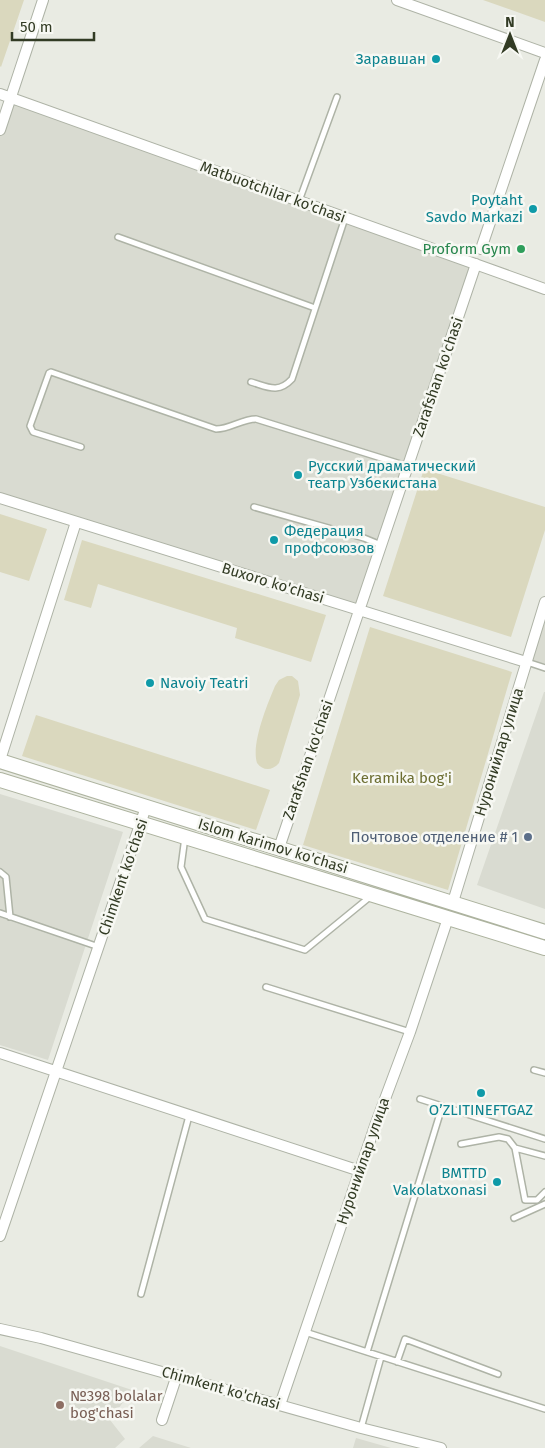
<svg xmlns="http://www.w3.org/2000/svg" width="545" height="1448" font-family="'Fira Sans',sans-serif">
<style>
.built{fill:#d9dbd1}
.green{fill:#dad8be}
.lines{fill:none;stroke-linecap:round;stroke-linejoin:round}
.lane-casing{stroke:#aeb3a6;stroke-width:8}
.street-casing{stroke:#aeb3a6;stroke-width:12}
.secondary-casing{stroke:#adb39f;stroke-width:16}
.lane{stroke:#fff;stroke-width:5}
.street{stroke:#fff;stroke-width:10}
.secondary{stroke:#fff;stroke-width:14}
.culture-dot{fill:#0f9aa8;stroke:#f7f8f3;stroke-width:2}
.leisure-dot{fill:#2e9e5b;stroke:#f7f8f3;stroke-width:2}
.service-dot{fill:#5c6f8a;stroke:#f7f8f3;stroke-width:2}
.education-dot{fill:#8d6e63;stroke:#f7f8f3;stroke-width:2}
.labels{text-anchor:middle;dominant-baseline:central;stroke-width:5;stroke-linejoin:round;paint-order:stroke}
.culture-label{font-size:15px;fill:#0d838f;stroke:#f7f8f3;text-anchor:end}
.street-label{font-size:15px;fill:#323b24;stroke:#f7f8f3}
.leisure-label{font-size:15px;fill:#27864d;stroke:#f7f8f3;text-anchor:end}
.park-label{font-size:15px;fill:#6c6e32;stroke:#f7f8f3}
.service-label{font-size:15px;fill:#4e5e75;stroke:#f7f8f3;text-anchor:end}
.education-label{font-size:15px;fill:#785e54;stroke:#f7f8f3;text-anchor:start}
</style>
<rect width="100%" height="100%" fill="#e9ebe3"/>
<path class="built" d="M11,98L476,264L359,610L0,498V130Z
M545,602V668L526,662Z
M544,692H545V909L477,885Z
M0,794L123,832L48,1060L0,1045Z
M0,1346L132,1390L110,1420L125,1439L115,1448H0Z
M153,1436L191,1448H139Z
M356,1438L391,1448H353Z"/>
<path class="green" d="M0,0H24L1,67L0,66Z
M483,0H545V22Z
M424,469L545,507V530L511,637L383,596Z
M0,514L47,529L29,581L0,572Z
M82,540L326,615L311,662L235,638L237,628L98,584L91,608L64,600Z
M370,627L512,672L448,890L303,845Z
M287,676H292L298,681L300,695L279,763C272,771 263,771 257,763C251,744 267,705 275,686L279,680Z
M36,715L270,790L256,830L22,756Z"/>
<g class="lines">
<g class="lane-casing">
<path id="lane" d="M299,201L337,97
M118,237L315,308
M251,382C268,387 278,394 292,379L345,218
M81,447L33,432L30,426L49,373L51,372L216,429C230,429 242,419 256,419L407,466
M254,507L364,538L381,545
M527,662L545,668
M185,837L181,867L205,919L305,950L371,896
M0,872L6,877L10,917
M0,913L99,947
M266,987L410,1032
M534,1070L545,1073
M420,1099L545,1139
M461,1144L499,1137L508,1139L515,1148L545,1156
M515,1148L525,1200H537L545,1192
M514,1218L545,1204
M141,1294L189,1116
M305,1332L545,1409
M367,1352L442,1107
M397,1362L405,1339L498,1374
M361,1428L381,1357"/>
</g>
<g class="street-casing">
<path id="street" d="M397,0L545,53
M0,94L545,289
M0,130L43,0
M481,249L545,60
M0,498L526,662
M0,760L76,522
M279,848L476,264
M453,902L545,602
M0,1053L360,1171
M0,1236L146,807
M0,1329L41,1338L361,1428L441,1448
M280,1405L376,1123L410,1032L448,918
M162,1420L177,1375"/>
</g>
<g class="secondary-casing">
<path id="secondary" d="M0,761L545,932
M0,780L545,948"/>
</g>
<use href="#lane" class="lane"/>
<use href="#street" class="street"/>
<use href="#secondary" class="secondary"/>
</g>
<g class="culture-dot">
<circle cx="436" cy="59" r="5"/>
<circle cx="533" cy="209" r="5"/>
<circle cx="298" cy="475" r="5"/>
<circle cx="274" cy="540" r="5"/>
<circle cx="150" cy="683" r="5"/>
<circle cx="481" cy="1093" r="5"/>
<circle cx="497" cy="1182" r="5"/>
</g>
<circle class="leisure-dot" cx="521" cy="249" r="5"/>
<circle class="service-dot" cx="528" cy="837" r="5"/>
<circle class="education-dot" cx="60" cy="1405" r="5"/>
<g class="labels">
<g class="culture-label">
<text x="426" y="59">Заравшан</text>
<text x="523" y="200">Poytaht<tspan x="523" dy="17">Savdo Markazi</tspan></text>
<text x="308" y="466" text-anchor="start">Русский драматический<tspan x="308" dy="17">театр Узбекистана</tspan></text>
<text x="284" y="531" text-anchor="start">Федерация<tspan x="284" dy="17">профсоюзов</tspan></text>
<text x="160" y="683" text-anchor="start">Navoiy Teatri</text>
<text x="481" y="1110" text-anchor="middle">O’ZLITINEFTGAZ</text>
<text x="487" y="1173">BMTTD<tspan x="487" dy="17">Vakolatxonasi</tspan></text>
</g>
<g class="street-label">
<text transform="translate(273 192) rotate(20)">Matbuotchilar ko'chasi</text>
<text transform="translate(438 377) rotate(-71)">Zarafshan ko'chasi</text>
<text transform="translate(273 583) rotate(17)">Buxoro ko'chasi</text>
<text transform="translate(499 752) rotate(-73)">Нуронийлар улица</text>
<text transform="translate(308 760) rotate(-71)">Zarafshan ko'chasi</text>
<text transform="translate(273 846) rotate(17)">Islom Karimov ko'chasi</text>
<text transform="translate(123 877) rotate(-71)">Chimkent ko'chasi</text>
<text transform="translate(363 1161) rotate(-71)">Нуронийлар улица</text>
<text transform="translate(221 1388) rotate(16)">Chimkent ko'chasi</text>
</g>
<g class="leisure-label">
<text x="511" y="249">Proform Gym</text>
</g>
<g class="park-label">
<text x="402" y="778">Keramika bog'i</text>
</g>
<g class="service-label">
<text x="518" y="837">Почтовое отделение # 1</text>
</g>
<g class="education-label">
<text x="70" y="1396">№398 bolalar<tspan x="70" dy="17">bog'chasi</tspan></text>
</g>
</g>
<g transform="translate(510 35)" stroke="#f7f8f3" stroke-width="4" paint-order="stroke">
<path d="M0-4L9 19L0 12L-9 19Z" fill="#323b24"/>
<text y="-8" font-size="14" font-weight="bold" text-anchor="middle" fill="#323b24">N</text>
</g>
<path d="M12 32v8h82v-8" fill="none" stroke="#323b24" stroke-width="2.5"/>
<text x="20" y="32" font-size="15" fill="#323b24" stroke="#f7f8f3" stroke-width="4" paint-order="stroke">50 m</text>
</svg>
